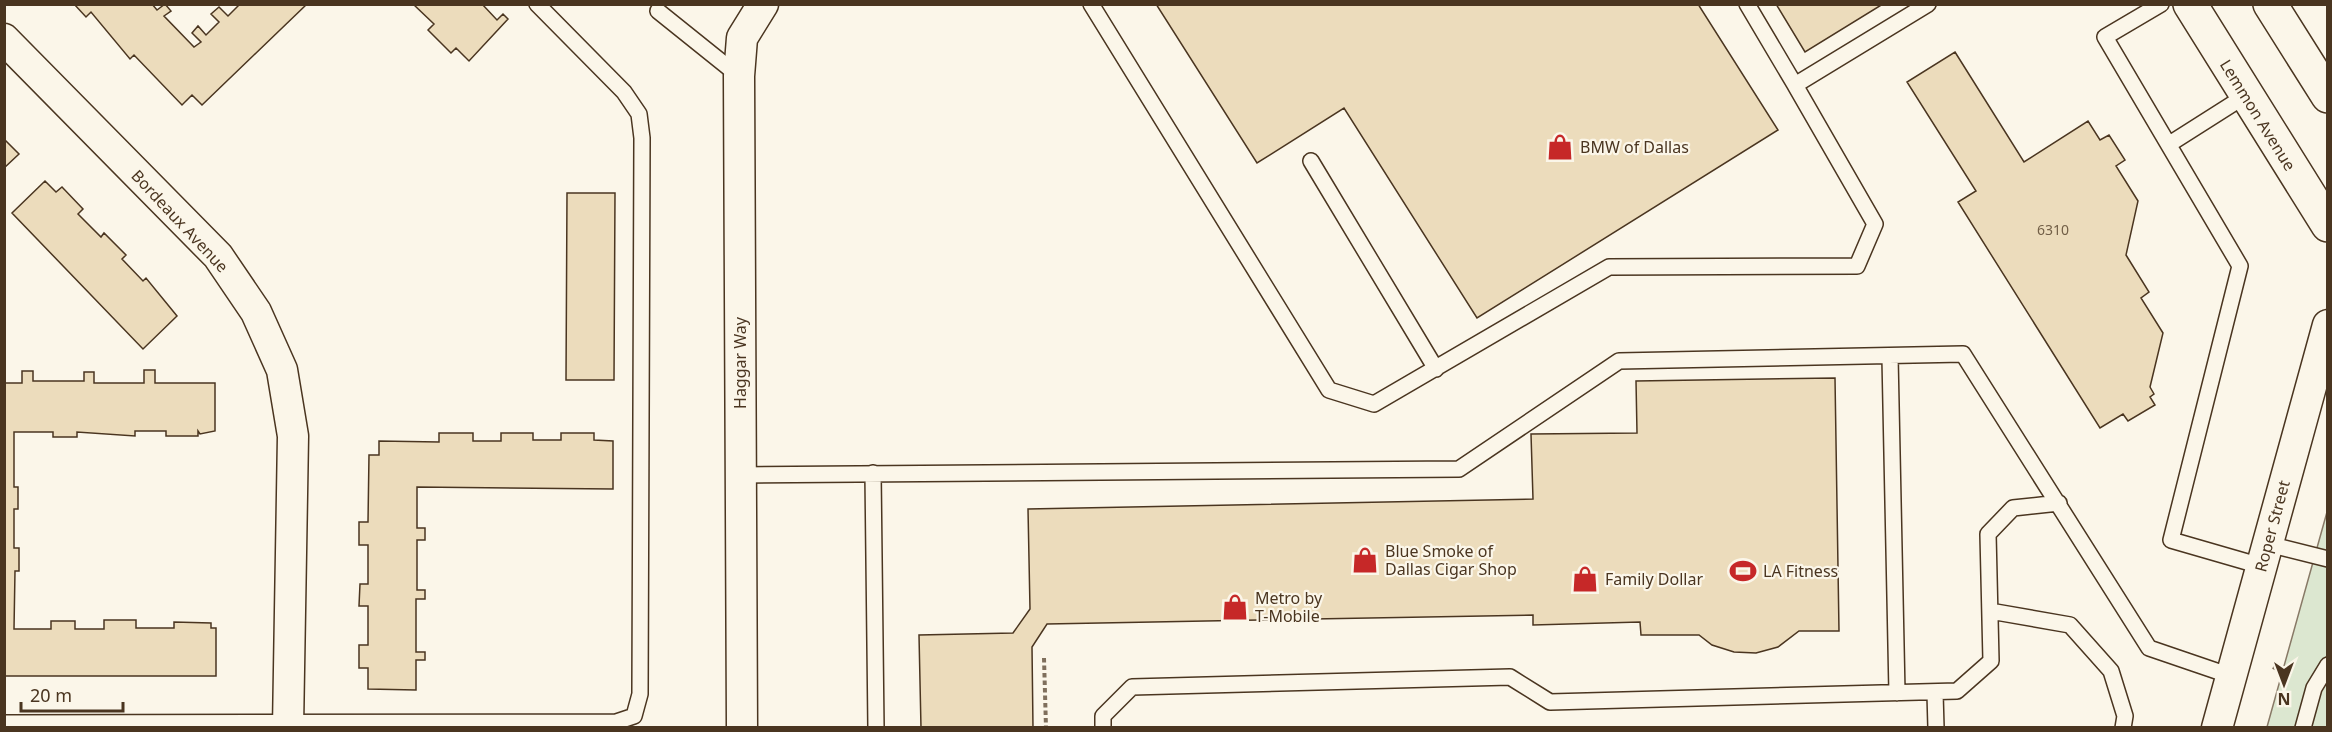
<svg xmlns="http://www.w3.org/2000/svg" width="2332" height="732" font-family="'Noto Sans',sans-serif">
<style>
.green{fill:#dce7d0;stroke:#887966;stroke-width:1.5}
.building{fill:#ecdcbc;stroke:#4a3520;stroke-width:1.5}
.lines{fill:none;stroke-linecap:round;stroke-linejoin:round}
.service-casing{stroke:#4a3520;stroke-width:18}
.minor-casing{stroke:#4a3520;stroke-width:33}
.secondary-casing{stroke:#4a3520;stroke-width:36}
.path{stroke:#7f6f5c;stroke-width:4;stroke-dasharray:4.5 3;stroke-linecap:butt}
.service{stroke:#fbf6e9;stroke-width:15}
.minor{stroke:#fbf6e9;stroke-width:30}
.secondary{stroke:#fbf6e9;stroke-width:33}
.labels{text-anchor:middle;dominant-baseline:central;stroke-width:4.5;stroke-linejoin:round;paint-order:stroke}
.number-label{font-size:14px;fill:#725f47}
.street-label{font-size:16px;fill:#4a3520;stroke:#fbf6e9}
.poi-label{font-size:16px;fill:#4a3520;stroke:#fbf6e9;text-anchor:start}
</style>
<rect width="100%" height="100%" fill="#fbf6e9"/>
<path class="green" d="M2327,512V727H2267Z"/>
<path class="building" d="M74,4H152L157,10L165,4L171,11L164,16L194,47L201,42L192,33L198,26L206,35L219,22L211,14L219,7L228,16L240,4H307L202,105L192,95L182,105L134,55L130,59L91,12L86,17Z
M413,4H482L497,20L503,14L508,19L469,61L456,48L451,53L428,30L434,24Z
M1156,4H1698L1778,130L1477,318L1344,108L1257,163Z
M1776,4H1883L1805,52Z
M1955,52L2024,162L2088,121L2100,140L2109,135L2125,160L2116,166L2138,201L2126,255L2149,292L2141,298L2163,333L2150,387L2154,394L2150,397L2155,405L2128,421L2123,414L2100,428L1958,202L1976,191L1907,82Z
M4,139L19,154L4,168Z
M45,181L56,192L62,187L83,209L78,214L101,237L104,233L126,255L122,259L143,281L146,278L177,316L143,349L12,213Z
M567,193H615L614,380H566Z
M144,370H155V383H215V431L200,434L198,431V436H166V431H135V436L77,432V437H53V432H14V487H18V509H14V548H19V571H15L14,629H51V621H75V629H104V620H136V628H174V622L211,623V628H216V676H4V383H22V371H33V381H84V372H94V383H144Z
M1835,378L1839,631H1799L1778,647L1756,653L1734,652L1712,645L1699,635H1641L1640,622L1533,625V615L1047,624L1032,647L1033,728H921L919,635L1013,633L1030,609L1028,509L1533,499L1531,434L1637,433L1636,381Z
M439,433H473V441H501V433H533V440H561V433H594V440L613,441V489L417,487V528H425V540H417V590H425V599H416V652H425V660H416V690L368,689V668H359V645H368V606H359L360,584H368V545H359V522H368L369,455H379V441L439,442Z"/>
<g class="lines">
<g class="service-casing">
<path id="service" d="M1091,4L1329,390L1374,404L1609,267L1857,266L1875,224L1795,85L1928,4
M1747,4L1795,85
M2161,4L2105,37L2240,266L2171,540L2261,566
M658,11L739,76
M2171,143L2245,96
M1311,161L1436,369
M1890,357L1897,693
M873,473L876,728
M741,475L1459,469L1619,361L1963,354L2149,648L2231,676
M2268,544L2328,559
M1990,611L2070,625L2111,671L2125,716L2123,728
M1935,693L1936,728
M4,723L616,722L634,716L640,694L642,138L639,114L624,92L537,4
M1103,728V716L1132,687L1510,677L1550,702L1957,691L1991,661L1988,534L2013,508L2059,503
M2303,728L2314,688L2328,665"/>
</g>
<g class="minor-casing">
<path id="minor" d="M4,39L218,256L256,312L282,370L293,436L288,728
M742,728L739,76L742,38L763,4
M2217,728L2328,325"/>
</g>
<g class="secondary-casing">
<path id="secondary" d="M2190,4L2328,225
M2270,4L2328,96"/>
</g>
<path class="path" d="M1044,658L1046,728
M2273,667L2291,676"/>
<use href="#service" class="service"/>
<use href="#minor" class="minor"/>
<use href="#secondary" class="secondary"/>
</g>
<defs>
<g id="shop-bare" transform="scale(2.07)"><path d="M-5-2.5h2.3a2.7 3.5 0 0 1 5.4 0H5L5.5 6h-11ZM-1.5-2.5h3a1.5 2.3 0 0 0-3 0Z" fill="#c62828" stroke="#fbf6e9" stroke-width="2.5" paint-order="stroke"/></g>
<g id="stadium-bare" transform="scale(2.07)"><path d="M0-5a6.5 5 0 1 0 0 10a6.5 5 0 1 0 0-10ZM-3.5-1.8h7v3.6h-7Z" fill="#c62828" stroke="#fbf6e9" stroke-width="2.5" paint-order="stroke"/></g>
</defs>
<g fill-rule="evenodd">
<use href="#shop-bare" x="1560" y="147"/>
<use href="#shop-bare" x="1365" y="560"/>
<use href="#stadium-bare" x="1743" y="571"/>
<use href="#shop-bare" x="1585" y="579"/>
<use href="#shop-bare" x="1235" y="607"/>
</g>
<g class="labels">
<g class="number-label">
<text x="2053" y="229">6310</text>
</g>
<g class="street-label">
<text transform="translate(2258 115) rotate(58)">Lemmon Avenue</text>
<text transform="translate(180 221) rotate(47)">Bordeaux Avenue</text>
<text transform="translate(740 363) rotate(-90)">Haggar Way</text>
<text transform="translate(2272 526) rotate(-75)">Roper Street</text>
</g>
<g class="poi-label">
<text x="1580" y="147">BMW of Dallas</text>
<text x="1385" y="551">Blue Smoke of<tspan x="1385" dy="18">Dallas Cigar Shop</tspan></text>
<text x="1763" y="571">LA Fitness</text>
<text x="1605" y="579">Family Dollar</text>
<text x="1255" y="598">Metro by<tspan x="1255" dy="18">T-Mobile</tspan></text>
</g>
</g>
<rect width="2332" height="732" fill="none" stroke="#4a3520" stroke-width="12"/>
<g transform="translate(2284 684) rotate(180)" stroke="#fbf6e9" stroke-width="4.5" paint-order="stroke">
<path d="M0-4.5L10 22L0 15L-10 22Z" fill="#4a3520"/>
<text y="-9" font-size="16" font-weight="bold" text-anchor="middle" fill="#4a3520">N</text>
</g>
<path d="M21 702v9h102v-9" fill="none" stroke="#4a3520" stroke-width="3"/>
<text x="30" y="702" font-size="18" fill="#4a3520" stroke="#fbf6e9" stroke-width="4.5" paint-order="stroke">20 m</text>
</svg>
